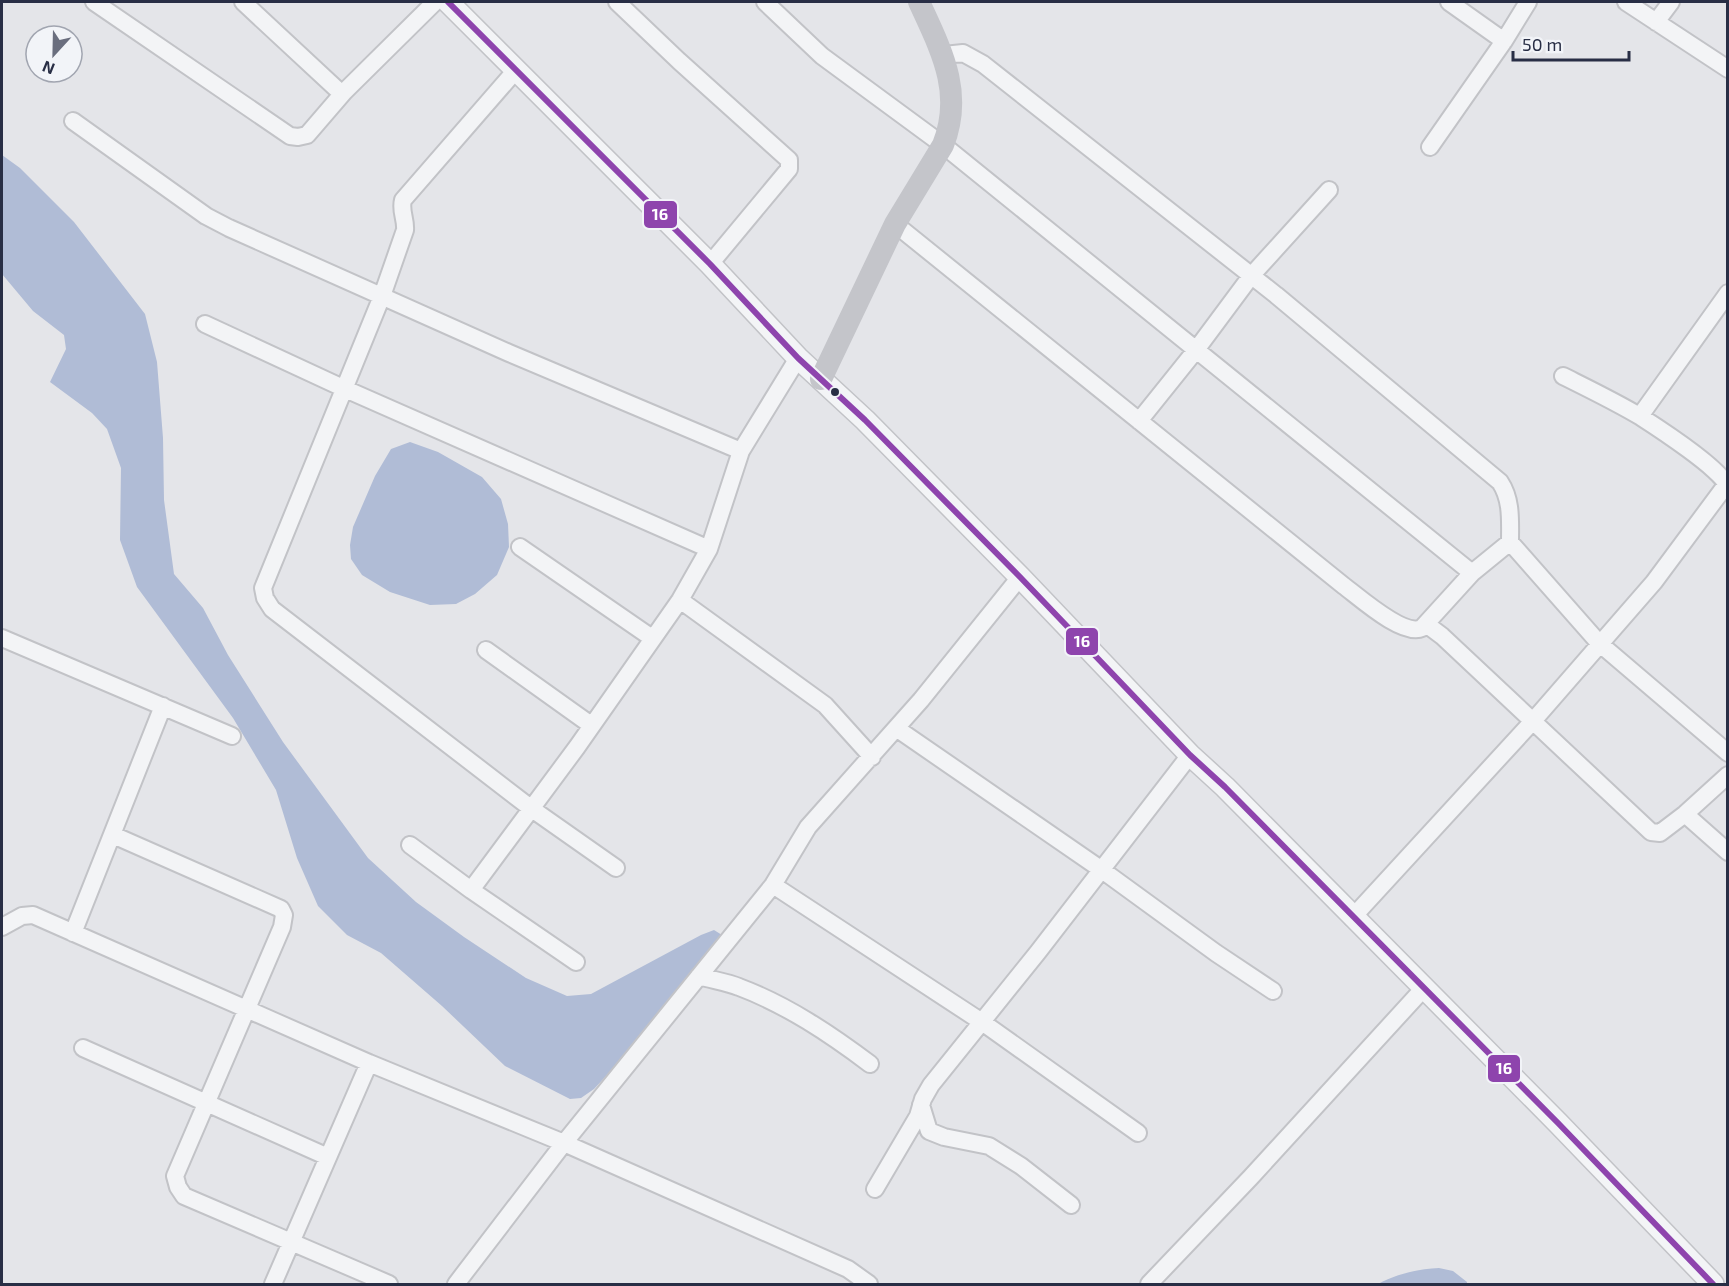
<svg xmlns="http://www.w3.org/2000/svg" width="1729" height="1286" font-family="'Exo 2',sans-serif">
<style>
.water{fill:#b0bcd6}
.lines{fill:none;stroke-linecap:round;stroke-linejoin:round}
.minor-casing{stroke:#c2c3c7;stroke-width:20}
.tertiary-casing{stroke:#c2c3c7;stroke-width:24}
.minor{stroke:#f3f4f6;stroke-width:16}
.tertiary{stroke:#f3f4f6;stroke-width:21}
.secondary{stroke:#c4c5ca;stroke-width:22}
.bus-1-casing{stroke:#f2f4f8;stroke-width:10}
.bus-1{stroke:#8e44ad;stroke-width:6}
.bus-dot{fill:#282e45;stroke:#f2f4f8;stroke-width:2}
.line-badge{stroke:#f2f4f8;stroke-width:2}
.badge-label{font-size:16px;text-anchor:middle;font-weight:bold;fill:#fff}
</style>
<rect width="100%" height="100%" fill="#e4e5e9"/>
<path class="water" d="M2,155L20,168L74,222L145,314L157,362L163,438L164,500L174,574L203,608L228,655L283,742L368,858L416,902L464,937L526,978L567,996L591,994L701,935L714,930L722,935L650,1029L594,1089L581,1098L570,1099L505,1066L442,1006L381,953L347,935L318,906L297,858L276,790L233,718L137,587L120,540L121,468L107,429L92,413L50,382L66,349L64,335L33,311L2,274Z
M410,442L438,452L482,477L501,499L508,524L509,547L497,575L475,594L456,604L430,605L390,592L362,575L351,559L350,545L353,527L375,476L391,449Z
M1439,1268L1453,1271L1467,1282V1284H1378C1396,1274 1418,1269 1439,1268Z"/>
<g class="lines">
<g class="minor-casing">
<path id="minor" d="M94,2L290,136L298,137L307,135L344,92L435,2
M243,2L342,94
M617,2L679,61L789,160V169L710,264
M765,2L822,56L943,145L1472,573
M1449,2L1504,41
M1626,2L1728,69
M1656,22L1671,2
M944,55L963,53L983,64L1276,295L1500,482C1512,500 1510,521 1510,542L1599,643L1728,753
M516,70L403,200C400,211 406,219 405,230L382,296L263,588L265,598L272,609L532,809L616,868
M73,121L206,216L229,228L509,353L741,451
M1430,147L1504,41L1528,2
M895,224L1344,586C1359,597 1403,637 1422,628L1472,573L1510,542
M205,324L343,388L709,549
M1640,416L1728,293
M1139,421L1196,350L1251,276L1329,190
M520,547L652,638
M680,600L825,705L872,757
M1426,624L1442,636L1651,832L1660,833L1685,814L1728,775
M2,638L232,736
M486,650L591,725
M896,728L1102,870L1216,953L1273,991
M1685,814L1728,852
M113,835L281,909L284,915L282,927L175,1176L178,1187L184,1196L389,1284
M410,845L471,890L576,962
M773,885L982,1022L1138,1133
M471,890L577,747L680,600L709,549L741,451L798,358
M1352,918L1533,721L1654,582L1726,485C1724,471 1655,426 1641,417C1616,402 1589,389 1563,376
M2,927L22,916L33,915L369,1063L564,1143L848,1269L869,1284
M73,933L163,706
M699,976C712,980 727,982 739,987C787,1005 830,1034 870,1064
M83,1048L328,1157
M921,1105L929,1131L944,1137L989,1146L1021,1166L1071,1205
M875,1189L918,1116L923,1099L931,1085L1038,952L1190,755
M273,1284L369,1063
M456,1284L564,1143L773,885L808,827L921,700L1020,577
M1149,1284L1251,1177L1424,988"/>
</g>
<g class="tertiary-casing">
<path id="tertiary" d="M448,2L710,264L798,358L865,420L1020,577L1190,755L1225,787L1558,1123L1713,1284"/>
</g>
<use href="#minor" class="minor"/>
<use href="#tertiary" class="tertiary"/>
<path class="secondary" d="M821,379L895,224L943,145C964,92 941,50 919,2"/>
<g class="bus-1-casing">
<path id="bus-1" d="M448,2L710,264L798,358L865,420L1020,577L1190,755L1225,787L1558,1123L1713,1284"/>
</g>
<use href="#bus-1" class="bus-1"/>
</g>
<circle class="bus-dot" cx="835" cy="392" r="5"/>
<g class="line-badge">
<rect x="643" y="200" width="35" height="29" rx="6" fill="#8e44ad"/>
<rect x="1065" y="627" width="34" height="29" rx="6" fill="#8e44ad"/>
<rect x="1487" y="1054" width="34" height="29" rx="6" fill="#8e44ad"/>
</g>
<g class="badge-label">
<text x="660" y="220">16</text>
<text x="1082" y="647">16</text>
<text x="1504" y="1074">16</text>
</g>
<rect width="1729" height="1286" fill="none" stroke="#282e45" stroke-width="6"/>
<g transform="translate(54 54) rotate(202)"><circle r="28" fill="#f2f4f8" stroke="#a1a5b0" stroke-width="1.5"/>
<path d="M0-4.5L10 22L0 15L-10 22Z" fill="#6a6e7e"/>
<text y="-9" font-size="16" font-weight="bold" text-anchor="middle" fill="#282e45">N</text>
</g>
<path d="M1513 51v9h116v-9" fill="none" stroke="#282e45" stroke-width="3"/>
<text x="1522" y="51" font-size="18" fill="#282e45" stroke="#f2f4f8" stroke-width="4.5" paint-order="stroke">50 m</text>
</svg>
